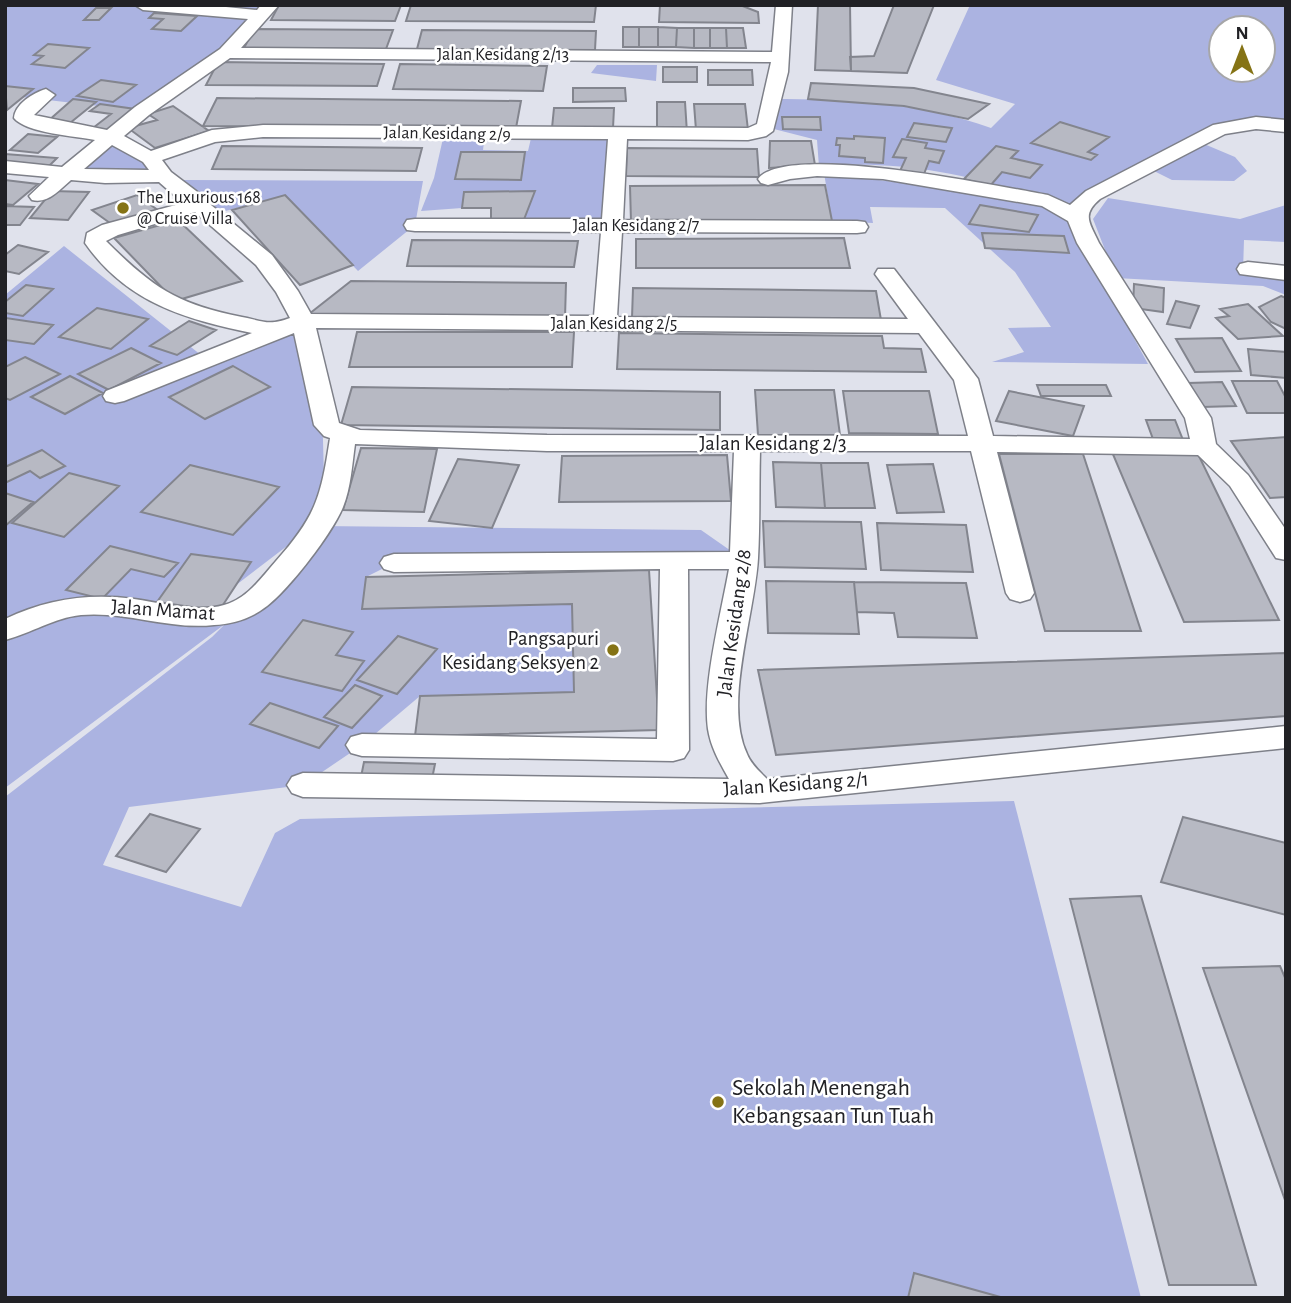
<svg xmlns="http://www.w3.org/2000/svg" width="1291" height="1303" font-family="'Alegreya Sans',sans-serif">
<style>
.green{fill:#abb3e1;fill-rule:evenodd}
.building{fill:#b7b9c3;stroke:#83858e;stroke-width:2}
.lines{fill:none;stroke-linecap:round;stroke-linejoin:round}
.street-casing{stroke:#7e8089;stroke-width:3}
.street{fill:#fff;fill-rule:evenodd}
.poi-dot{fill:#857315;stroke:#fff;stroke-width:2.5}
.labels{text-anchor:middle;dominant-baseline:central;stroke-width:5;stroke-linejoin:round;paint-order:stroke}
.far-street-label{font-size:18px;fill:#212125;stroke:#fff}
.far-poi-label{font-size:18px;fill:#212125;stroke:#fff;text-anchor:start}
.street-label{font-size:21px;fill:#212125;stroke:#fff}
.poi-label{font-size:21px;fill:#212125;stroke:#fff;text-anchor:end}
.near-poi-label{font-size:24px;fill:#212125;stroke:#fff;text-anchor:start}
</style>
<rect width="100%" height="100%" fill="#e0e2ec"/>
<path class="green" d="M5,5H268L226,53L142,111L5,95Z
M970,5H1286V126L1256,123L1197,141L1235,157L1247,171L1234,181L1172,180L1146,167L1065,211L1148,364L992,362L1024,352L1008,328L1051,327L1015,272L945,208L870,207L873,223L832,221L824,173L1043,201C976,174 891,159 819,167L817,140L766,127L772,99C846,99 921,103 991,128L1015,104L936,80ZM1221,28H1263V70H1221Z
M597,65H657L656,81L591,73Z
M444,134H485L483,150L528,151L532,134L618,135L612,226L523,222L534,191L464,192L462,208L421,211L434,178Z
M110,137L164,176L64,173Z
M181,180L423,181L415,225L358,271L285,195L218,213Z
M1108,198L1240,219L1286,205V242L1244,240L1243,271L1286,280V295L1263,286L1116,278L1093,219Z
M64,246L206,359L303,321L322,402L325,517L197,615L229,619L319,526L701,530L744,560L394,563L366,577L363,609L572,604L574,692L420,696L362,745L303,785L129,807L103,865L241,907L275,833L300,819L1014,801L1141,1298H5V797L212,637L225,624L5,788V295Z"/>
<path class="building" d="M279,5H401L395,21L271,20Z
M411,5H596L594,22L406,21Z
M660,5H740L758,12L759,23L659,22Z
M818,5H850L851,71L815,70Z
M894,5H934L907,73L851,71L850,57L874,56Z
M96,8H111L99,20H84Z
M154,13L197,16L181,31L152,29L163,19L149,18Z
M623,27H639V47H623Z
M639,27H658V47H639Z
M658,27L677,28L676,47H658Z
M677,28H694V48L676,47Z
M694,28H710V48H694Z
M710,28H726L727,48H710Z
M726,28H743L746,48H727Z
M254,29L393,30L386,49L244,48Z
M422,30L596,31L595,50L417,49Z
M48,44L89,48L65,68L32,64L43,56L34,55Z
M218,62L384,64L377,86L206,85Z
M400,64L547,66L543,91L393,89Z
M663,67H697V82H663Z
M708,70H752L753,85H708Z
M101,80L136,85L113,102L77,96Z
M811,83L914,88L989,104L968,119L904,106L808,99Z
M5,86L33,89L7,110Z
M573,88H625L626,101L573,102Z
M217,98L521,101L516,128L203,126Z
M73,99L96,102L70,123L48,121Z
M657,102H685L687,133H657Z
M100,104L135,109L103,133L89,131L111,114L90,111Z
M694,104H745L748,130H696Z
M173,106L209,131L155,148L128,128L157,120L148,114Z
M554,108H614L613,128H552Z
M782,117H820L821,130L783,129Z
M1060,122L1109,137L1088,152L1097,155L1091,160L1031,143Z
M914,123L952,128L946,142L907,137Z
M28,134L57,137L38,153L10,150Z
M854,136L885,138L883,163L865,162V158L839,156L840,145H836L837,138L854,139Z
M902,139L927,143L925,148L944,151L939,163L929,161L924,174L900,171L906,158L893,157Z
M770,141H811L815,165L769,168Z
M222,146L422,148L416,171L212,169Z
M996,146L1018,151L1011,158L1042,165L1030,178L1002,172L990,186L964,179Z
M627,148L757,149L759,177L626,176Z
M461,152H525L521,180L455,179Z
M5,154L57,158L48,167L5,164Z
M5,180L38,184L13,205L5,204Z
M825,185L832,221L631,222L630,186Z
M52,191L89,192L68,220L30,218Z
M535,191L523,222H491V208H462L464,192Z
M137,195L159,211L114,226L92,210Z
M285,195L353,265L300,285L232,210Z
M980,205L1038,215L1029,232L969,224Z
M5,206L34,207L20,225H5Z
M178,220L242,281L175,301L114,238Z
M982,233L1064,236L1069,253L985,248Z
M844,238L850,268H636V239Z
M412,240L578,241L574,267L407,266Z
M18,245L48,252L19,274L5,271V255Z
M351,281L566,283L565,318L309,314Z
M1134,284L1164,288L1163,312L1133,308Z
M26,285L53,289L23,316L5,313V302Z
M633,288L876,291L881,320L632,318Z
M1281,296L1286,298V329L1271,322L1259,307Z
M1176,301L1199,306L1190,328L1167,324Z
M1248,304L1283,336L1238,339L1216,318L1229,316L1220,309Z
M97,308L148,319L111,349L59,337Z
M5,319L6,318L53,325L34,344L5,340Z
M189,321L216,330L177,355L150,346Z
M357,332H574L572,367H349Z
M619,333L882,336L884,348L921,349L926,372L617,369Z
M1222,338L1241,371L1195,372L1176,339Z
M131,348L161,363L109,390L78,374Z
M1248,349L1286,352V378L1251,375Z
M25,357L60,374L10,400L5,398V367Z
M233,366L270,387L205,419L169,397Z
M70,376L103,393L65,414L31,397Z
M1232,381H1277L1286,398V413H1247Z
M1222,382L1236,406L1202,407L1189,383Z
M1037,385H1106L1111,396H1041Z
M352,387L720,392V430L341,425Z
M755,390H834L840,435H758Z
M843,391H929L938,434L849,433Z
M1009,391L1084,406L1073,436L996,421Z
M1146,420H1175L1183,440L1153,439Z
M1286,437V497L1270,498L1231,441Z
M361,448L437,449L424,512L343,510Z
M42,450L65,466L40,478L30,471L5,483V467Z
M1196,450L1279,620L1184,622L1112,452Z
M999,454H1083L1141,631H1045Z
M727,455L731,501L559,502L562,456Z
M458,459L519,465L492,528L429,521Z
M773,462L821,463L825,508L776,507Z
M821,463H868L875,508H825Z
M933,464L944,512L897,513L887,465Z
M190,465L279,487L233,535L141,512Z
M69,473L119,486L64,537L12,523Z
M5,493L33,502L5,526Z
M763,521L861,522L866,569L765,567Z
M877,523L966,525L973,572L881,570Z
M110,546L178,563L164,577L131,569L102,599L66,590Z
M191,554L251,562L219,611L157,602Z
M649,570L659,730L415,736L420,696L574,692L572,604L362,609L366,577Z
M766,581L854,582L859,634L768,633Z
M854,582L966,583L977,638L898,637L894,613L857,612Z
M303,620L353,632L336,655L364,661L342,691L262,672Z
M398,636L437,649L397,694L357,680Z
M1286,653V716L776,755L758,670Z
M355,685L382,696L352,728L324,717Z
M270,703L338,726L319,748L250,724Z
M364,762L435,764L432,779L361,777Z
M150,814L200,829L166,872L116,856Z
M1183,817L1286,843V915L1161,882Z
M1141,896L1256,1285H1169L1070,899Z
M1280,966L1286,980V1203L1203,968Z
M914,1273L1004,1298H908Z"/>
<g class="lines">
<g class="street-casing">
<path id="street" d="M135,5H206L257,10L261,5H279L241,48L772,52L776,5H792L788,72L773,131L766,136L748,140L627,139L623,220L857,221L865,222L868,227L865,232L857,233L622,232L617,317L908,319L875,274L878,269H894L978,379L993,436L1190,439L1185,418L1077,243L1068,221L1042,206L883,179L817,176L790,179L768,185L761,183L758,179C785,141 1002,187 1048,195L1070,205L1086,191L1213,125L1256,117L1286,120V132L1256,129L1225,134L1100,199C1081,215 1090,223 1099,243L1211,418L1216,444L1248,475L1286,530V560L1276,558L1230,486L1198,455L997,452L1034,593L1030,599L1020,602L1010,599L1006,593L971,451H760C759,487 760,523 758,558C755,614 723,704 747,754C751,764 759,771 767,779L1286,726V748L760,803L303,797L292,793L287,785L292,777L303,773L729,779C720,763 711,748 708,729C702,686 721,614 729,569H688L689,750L684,758L673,761L362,756L351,753L346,745L351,737L362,734L657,739L660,569L394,572L384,569L380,563L384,557L394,554L730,552L734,451H547L355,444C352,465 351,487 343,507C332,534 284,597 260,611C246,620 230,624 214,625C169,630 126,611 81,615C53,618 32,633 5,640V619C47,599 89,593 134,599C163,603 196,613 224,605C247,599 261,578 276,561C316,516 321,497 330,438L324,436L314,425L294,333L124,401L115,403L106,401L103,396L106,391L252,333C185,319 127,303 85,243L87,233L102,225L183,203L159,182L105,183L71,180C59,190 48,204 32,200L29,196L49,177L5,173V161L62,167L95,140C75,136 26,133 14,118C15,104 33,93 46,89L55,95L34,115L107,130L135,107L220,49L248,19L143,10ZM230,58L771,62L757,124L748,128L263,125L212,130L151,151L124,136L149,115ZM263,137L608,139L602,219H415L407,220L404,225L407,230L415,231L601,232L594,316L311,314L298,291L272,255L211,205L208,200L171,172L162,160L215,142ZM112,145L143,162L149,170L84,169ZM195,212L256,265L276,292L290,318C269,326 263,321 242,317C177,304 153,288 106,241L118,235ZM316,328L919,333L954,380L968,436L547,435L360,430L339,423Z
M1248,262L1286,266V280L1240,274L1237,269L1240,264Z"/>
</g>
<use href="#street" class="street"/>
</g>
<g class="poi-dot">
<circle cx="123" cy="208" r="7"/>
<circle cx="613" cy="650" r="7"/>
<circle cx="718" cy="1102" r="7"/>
</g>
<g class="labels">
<g class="far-street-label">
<text x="503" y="55">Jalan Kesidang 2/13</text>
<text transform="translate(447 134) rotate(1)">Jalan Kesidang 2/9</text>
<text x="636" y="226">Jalan Kesidang 2/7</text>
<text x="614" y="324">Jalan Kesidang 2/5</text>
</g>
<g class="far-poi-label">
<text x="137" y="198">The Luxurious 168<tspan x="137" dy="21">@ Cruise Villa</tspan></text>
</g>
<g class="street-label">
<text x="773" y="443">Jalan Kesidang 2/3</text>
<text transform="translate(163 610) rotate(4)">Jalan Mamat</text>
<text transform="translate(734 623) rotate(-82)">Jalan Kesidang 2/8</text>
<text transform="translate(796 784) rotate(-4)">Jalan Kesidang 2/1</text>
</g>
<g class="poi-label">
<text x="599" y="638">Pangsapuri<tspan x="599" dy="24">Kesidang Seksyen 2</tspan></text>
</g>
<g class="near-poi-label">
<text x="732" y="1088">Sekolah Menengah<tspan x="732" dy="28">Kebangsaan Tun Tuah</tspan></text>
</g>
</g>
<rect width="1291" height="1303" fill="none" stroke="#212125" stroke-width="14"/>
<g transform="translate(1242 49)"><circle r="33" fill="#ffffff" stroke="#a6a6a8" stroke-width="2"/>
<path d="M0-5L12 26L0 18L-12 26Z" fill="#857315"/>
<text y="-10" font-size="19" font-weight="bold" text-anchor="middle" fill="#212125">N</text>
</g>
</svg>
